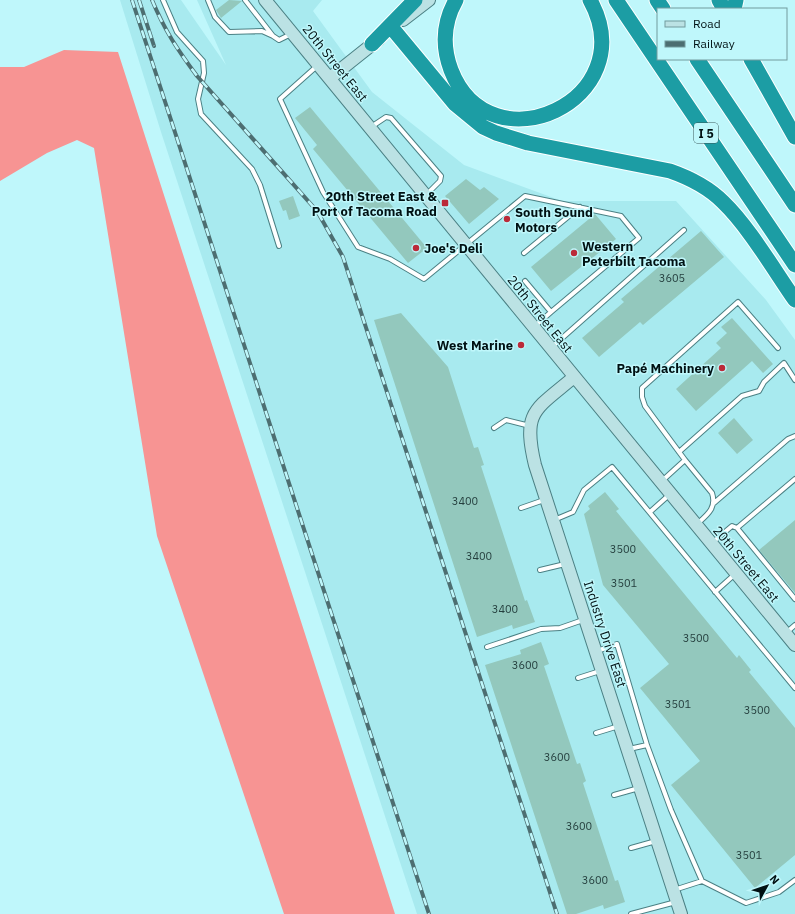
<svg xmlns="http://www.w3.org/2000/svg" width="795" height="914" font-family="'IBM Plex Sans',sans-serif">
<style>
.built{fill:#a8eaef}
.forest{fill:#f79493}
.building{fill:#93c8bd}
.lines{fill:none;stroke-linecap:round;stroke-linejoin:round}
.lane-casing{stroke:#4b8084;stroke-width:6}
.secondary-casing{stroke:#4b8084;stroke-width:14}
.highway-casing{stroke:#fff;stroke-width:17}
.lane{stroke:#fff;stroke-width:4}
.secondary{stroke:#bbe2e4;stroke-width:12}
.highway{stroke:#1c9da4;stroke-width:15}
.rail-casing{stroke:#4d6e71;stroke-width:4}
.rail{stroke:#bff7fb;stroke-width:2.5;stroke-dasharray:8;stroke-linecap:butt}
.poi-dot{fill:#bb2a39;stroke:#bff7fb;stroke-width:1.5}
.labels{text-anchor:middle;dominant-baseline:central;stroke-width:3;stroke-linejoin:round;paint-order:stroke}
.number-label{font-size:11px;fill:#253f3e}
.shield{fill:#bff7fb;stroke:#395659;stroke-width:1}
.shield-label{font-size:12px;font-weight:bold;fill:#001113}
.street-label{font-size:13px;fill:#001113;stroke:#bff7fb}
.poi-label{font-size:13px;font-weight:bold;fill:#001113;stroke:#bff7fb;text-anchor:end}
</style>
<rect width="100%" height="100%" fill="#bff7fb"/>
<path class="built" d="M120,0H181L226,65L197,0H322L313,11L372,92L464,165L562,201H676L766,300L795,340V914H417L161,132Z"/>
<path class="forest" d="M64,50L118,52L395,914H284L157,536L94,148L77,140L47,153L0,181V67H24Z"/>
<path class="building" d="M229,0L242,1L221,18L216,10Z
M310,107L427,248L408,263L313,149L317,145L295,118Z
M466,179L480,190L484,187L499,199L469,224L445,196Z
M293,196L300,216L289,220L286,210L283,211L279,201Z
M595,214L616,239L551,291L531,267Z
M701,231L724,257L643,325L640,322L599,357L582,338L624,302L621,299Z
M401,313L448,367L474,448L478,447L484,465L481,466L525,601L527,600L535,622L513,629L512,625L477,637L374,320Z
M732,318L773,364L763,373L752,361L696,411L676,389L721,348L716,343L727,333L721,327Z
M734,418L753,440L737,454L718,433Z
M605,492L619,509L616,511L737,658L739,655L751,670L749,672L795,728V855L755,888L671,785L700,761L640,688L669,664L603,585L584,514L590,509L588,506Z
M795,520V593L759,550Z
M541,642L549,664L544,666L577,764L580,763L586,781L583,783L615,881L618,880L625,902L604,909L603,905L576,914H567L485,665L521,654L520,650Z"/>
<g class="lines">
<g class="lane-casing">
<path id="lane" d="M163,0L177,32L203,61L204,73L198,99L201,114L252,169L260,185L279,246
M208,0L215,17L229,32L262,31L273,36
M245,0L273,36L279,40L291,34
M317,66L280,99L323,192L358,247L390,259L424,279L525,196L621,216L639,238L551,312
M371,127L386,117L391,118L441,176L440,181L427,194
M524,253L580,207
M525,281L551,312L535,326
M552,347L684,230
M494,428L506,420L530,426
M679,452L742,396L759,391L764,382L784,363L795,380
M685,460L712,493C717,508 707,515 697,524
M663,480L685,460L645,406L642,397V388L738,302L778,348
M714,503L788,439L795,436
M521,508L544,500
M650,512L669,495
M554,520L573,512L584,490L612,467L795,688
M737,528L795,479
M713,542L732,526L737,528L795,599
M540,570L565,564
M715,592L734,575
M787,632L795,625
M487,647L541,629L560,628L583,620
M597,651L617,644L647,745
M578,678L600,671
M596,733L619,726
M629,749L647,745L671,810L702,881L746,903L779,892L795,880
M614,795L639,788
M631,848L656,841
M674,890L702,881
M631,914L676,902"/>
</g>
<g class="secondary-casing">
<path id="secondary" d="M265,0L795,645
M403,20L429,0
M330,78L379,39
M574,377C535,410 522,411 535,465L681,914"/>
</g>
<g class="highway-casing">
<path id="highway" d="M456,0C443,23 442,46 451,70C490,171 645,100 590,0
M616,0L795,265
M657,0L663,9
M719,0L724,9
M734,9L736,0
M392,28L455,104L483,127L496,133L528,143L670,171C690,178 709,188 723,202C749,227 774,270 795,300
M372,44L415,0
M697,59L795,205
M751,59L795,137"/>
</g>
<use href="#lane" class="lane"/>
<use href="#secondary" class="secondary"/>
<use href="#highway" class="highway"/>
<g class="rail-casing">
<path id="rail" d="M132,0L429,914
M139,0L154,46
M152,0C165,31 177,49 197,76L317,211L343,257L557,914"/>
</g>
<use href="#rail" class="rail"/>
</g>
<g class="poi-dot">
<rect x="441" y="199" width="8" height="8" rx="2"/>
<circle cx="507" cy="219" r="4"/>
<circle cx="416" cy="248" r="4"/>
<circle cx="574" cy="253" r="4"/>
<circle cx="521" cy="345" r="4"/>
<circle cx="722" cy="368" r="4"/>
</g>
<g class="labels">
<g class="number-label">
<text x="672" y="278">3605</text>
<text x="465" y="501">3400</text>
<text x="623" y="549">3500</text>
<text x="479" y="556">3400</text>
<text x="624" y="583">3501</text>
<text x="505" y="609">3400</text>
<text x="696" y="638">3500</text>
<text x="525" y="665">3600</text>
<text x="678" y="704">3501</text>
<text x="757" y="710">3500</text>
<text x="557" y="757">3600</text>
<text x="579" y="826">3600</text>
<text x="749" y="855">3501</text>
<text x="595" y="880">3600</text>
</g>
<rect class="shield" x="694" y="123" width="24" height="20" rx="3"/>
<g class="shield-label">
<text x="706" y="133">I 5</text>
</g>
<g class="street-label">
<text transform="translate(335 63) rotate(51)">20th Street East</text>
<text transform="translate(540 314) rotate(51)">20th Street East</text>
<text transform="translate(746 564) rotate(50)">20th Street East</text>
<text transform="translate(605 634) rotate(72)">Industry Drive East</text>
</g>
<g class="poi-label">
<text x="437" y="196">20th Street East &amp;<tspan x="437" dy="15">Port of Tacoma Road</tspan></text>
<text x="515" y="212" text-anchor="start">South Sound<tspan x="515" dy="15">Motors</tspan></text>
<text x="582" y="246" text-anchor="start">Western<tspan x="582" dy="15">Peterbilt Tacoma</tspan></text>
<text x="424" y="248" text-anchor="start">Joe's Deli</text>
<text x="513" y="345">West Marine</text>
<text x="714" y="368">Papé Machinery</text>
</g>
</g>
<rect x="657" y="8" width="130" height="52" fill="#bff7fb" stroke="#739b9e"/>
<rect x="665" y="21" width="20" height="6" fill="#bbe2e4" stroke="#739b9e"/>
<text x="693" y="28" font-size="12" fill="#001113">Road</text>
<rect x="665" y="41" width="20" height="6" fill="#4d6e71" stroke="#739b9e"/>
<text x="693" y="48" font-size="12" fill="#001113">Railway</text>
<g transform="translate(767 886) rotate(50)" stroke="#bff7fb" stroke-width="3" paint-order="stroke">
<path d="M0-3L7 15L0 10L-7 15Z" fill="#001113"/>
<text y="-6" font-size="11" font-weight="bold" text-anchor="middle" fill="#001113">N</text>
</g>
</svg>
